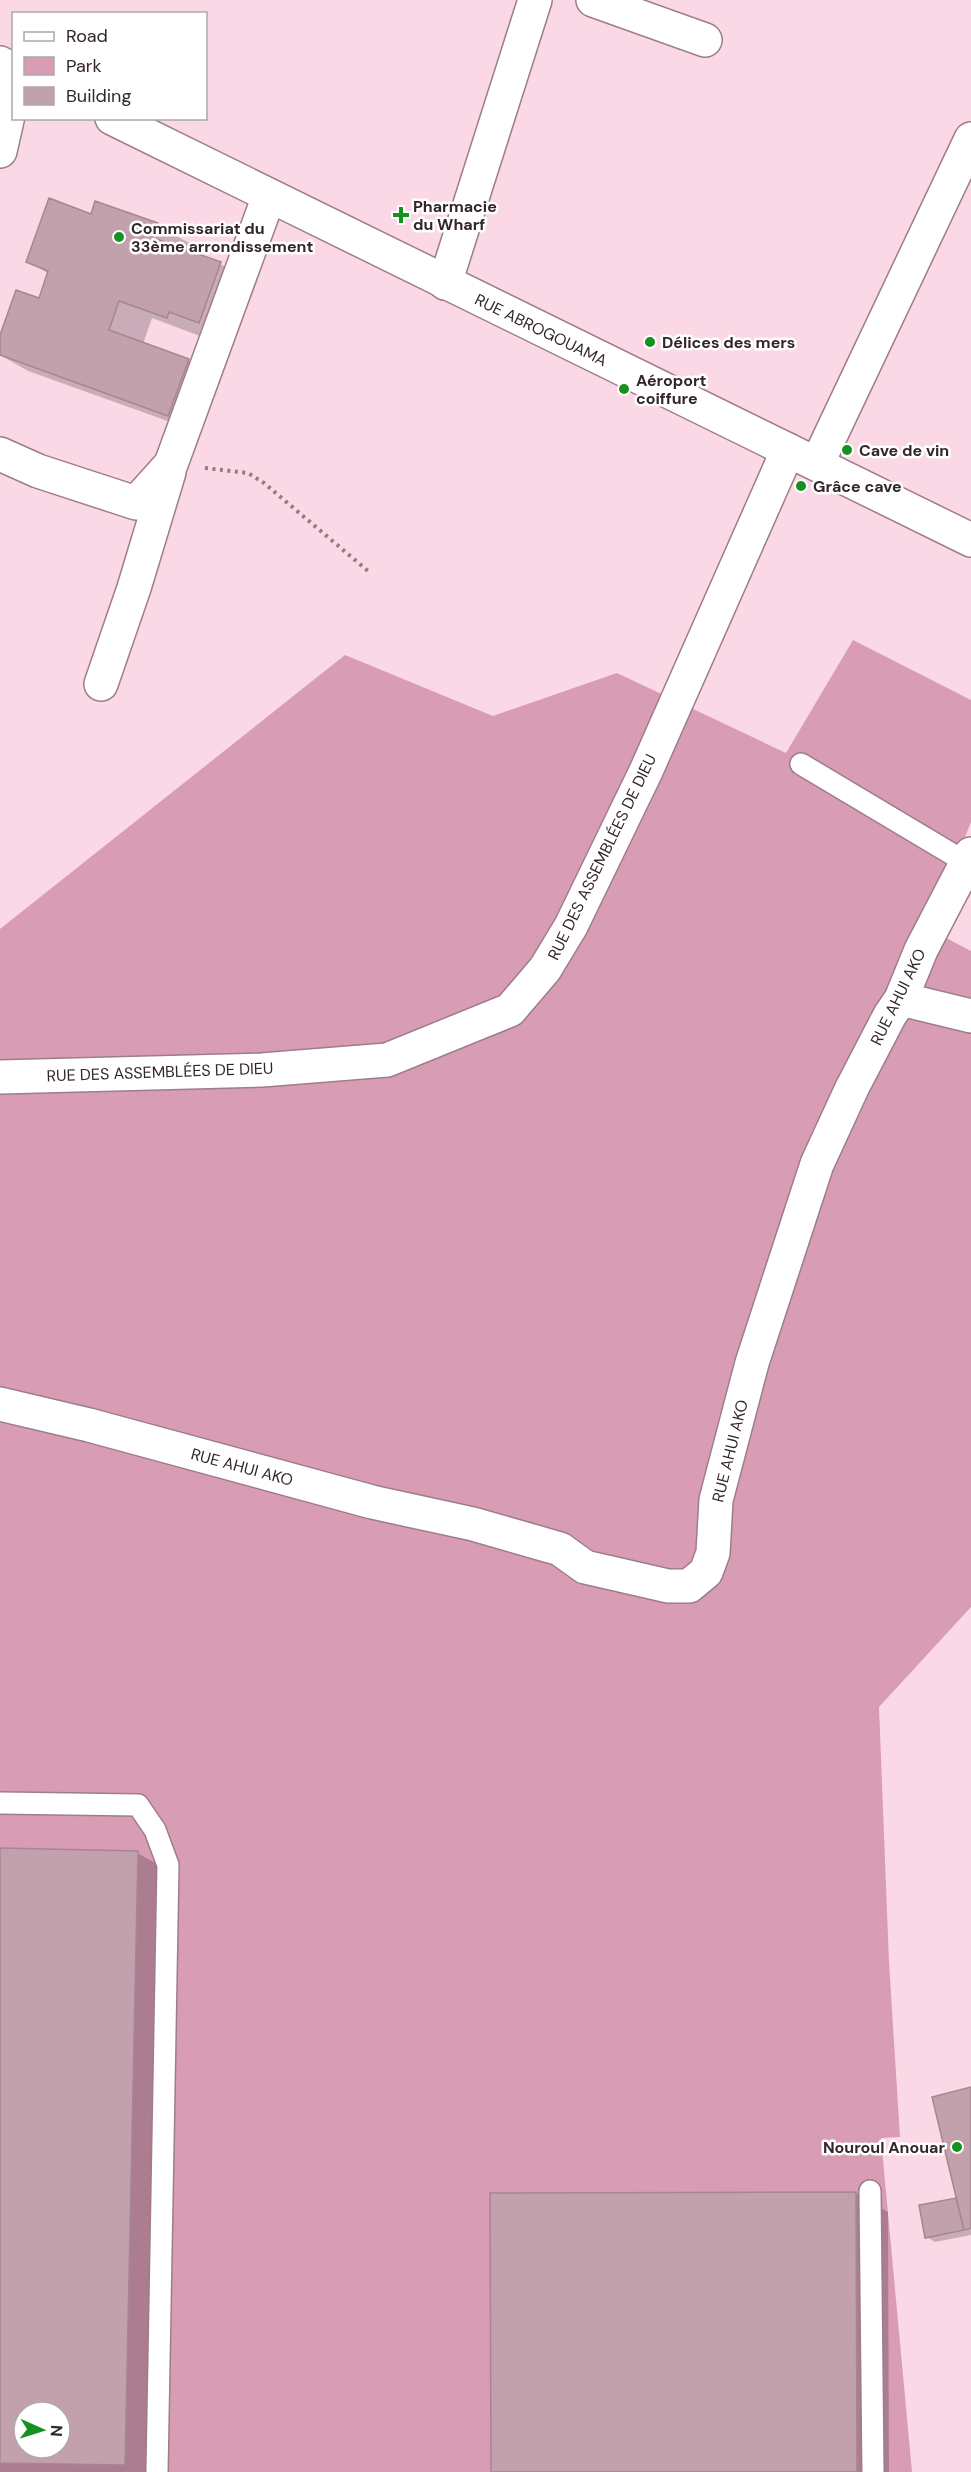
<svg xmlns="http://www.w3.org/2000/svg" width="971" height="2472" font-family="'DM Sans',sans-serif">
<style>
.green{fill:#d89db5;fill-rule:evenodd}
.shadow{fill:#0003;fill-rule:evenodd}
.building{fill:#c2a1ad;stroke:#a68692;stroke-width:1.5;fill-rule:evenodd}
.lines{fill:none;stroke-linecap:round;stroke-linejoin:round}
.service-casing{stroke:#9d7d89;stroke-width:24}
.minor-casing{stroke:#9d7d89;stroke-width:36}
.tertiary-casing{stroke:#9d7d89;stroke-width:36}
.path{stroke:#927b84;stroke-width:4;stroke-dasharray:3 4.5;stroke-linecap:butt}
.service{stroke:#fff;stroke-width:21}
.minor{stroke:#fff;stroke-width:33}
.tertiary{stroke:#fff;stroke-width:33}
.poi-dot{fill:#16911f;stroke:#fff;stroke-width:2}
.labels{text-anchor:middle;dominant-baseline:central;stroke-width:5;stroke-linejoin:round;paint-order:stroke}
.poi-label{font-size:16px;font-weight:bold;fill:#33262b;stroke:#fff;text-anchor:start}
.street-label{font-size:16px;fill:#33262b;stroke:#fff}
</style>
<rect width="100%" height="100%" fill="#fbd8e5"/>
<path class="green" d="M853,640L971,700V822L929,929L971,951V1607L879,1707L889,1962L900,2137L881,2138L912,2472H0V929L345,655L493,716L617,673L786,753ZM24,2412H60V2448H24Z"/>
<path class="shadow" d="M92,216L157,225L189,243L187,251L220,264L253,282L232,340L202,330L200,336L152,318L143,344L188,360L221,379L201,433L28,371L0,355V340L39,300L49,274L28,261Z
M0,1850L137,1853L170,1871L158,2472H0ZM24,2412H60V2448H24Z
M971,2089V2235L935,2242L927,2237L955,2199L958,2201Z
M856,2193L888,2212L889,2472H492Z"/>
<path class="building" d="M49,198L91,214L95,201L158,223L153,238L221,262L199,323L169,312L167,318L119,301L109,330L189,359L168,416L0,355V335L16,290L39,298L48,271L26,262Z
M0,1848L138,1851L125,2465L0,2463ZM24,2412H60V2448H24Z
M971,2087V2228L964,2230L932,2097Z
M856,2192L857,2472H491L490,2193Z
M956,2198L964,2230L925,2238L919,2205Z"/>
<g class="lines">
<g class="service-casing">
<path id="service" d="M801,764L967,863
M0,1803L138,1805L155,1830L168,1865L157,2472
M870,2191L873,2472"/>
</g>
<g class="minor-casing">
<path id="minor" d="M593,0L705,40
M0,151L14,89
M445,283L535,0
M0,454L38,471L136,503L171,464L269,196
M817,464L971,139
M101,684L134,588L169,472
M901,999L971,1016
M0,1077L262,1070L387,1060L510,1010L545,969L571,926L646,771L788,450
M0,1404L89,1425L372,1502L473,1524L560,1549L585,1567L668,1586H689L706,1572L713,1553L716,1500L752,1363L817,1164L852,1088L890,1015L901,999L921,950L971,854"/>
</g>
<g class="tertiary-casing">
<path id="tertiary" d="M0,63L14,70
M112,118L971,540"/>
</g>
<path class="path" d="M205,468L248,473L264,483L368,571"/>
<use href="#service" class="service"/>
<use href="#minor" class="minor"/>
<use href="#tertiary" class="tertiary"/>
</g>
<g class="poi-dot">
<path d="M398 206h6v6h6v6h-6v6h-6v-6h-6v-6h6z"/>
<circle cx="119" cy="237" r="6"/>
<circle cx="650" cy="342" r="6"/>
<circle cx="624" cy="389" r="6"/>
<circle cx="847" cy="450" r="6"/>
<circle cx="801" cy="486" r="6"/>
<circle cx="957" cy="2147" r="6"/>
</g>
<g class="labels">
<g class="poi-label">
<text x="413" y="206">Pharmacie<tspan x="413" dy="18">du Wharf</tspan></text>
<text x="131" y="228">Commissariat du<tspan x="131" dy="18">33ème arrondissement</tspan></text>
<text x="662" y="342">Délices des mers</text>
<text x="636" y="380">Aéroport<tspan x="636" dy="18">coiffure</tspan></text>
<text x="859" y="450">Cave de vin</text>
<text x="813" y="486">Grâce cave</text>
<text x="945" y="2147" text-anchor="end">Nouroul Anouar</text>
</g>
<g class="street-label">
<text transform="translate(541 330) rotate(26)">RUE ABROGOUAMA</text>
<text transform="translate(602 857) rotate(-64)">RUE DES ASSEMBLÉES DE DIEU</text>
<text transform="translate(898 997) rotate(-64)">RUE AHUI AKO</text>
<text transform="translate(160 1072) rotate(-2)">RUE DES ASSEMBLÉES DE DIEU</text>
<text transform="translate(730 1451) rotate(-76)">RUE AHUI AKO</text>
<text transform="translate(242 1467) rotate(15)">RUE AHUI AKO</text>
</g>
</g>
<rect x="12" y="12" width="195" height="108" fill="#ffffff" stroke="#ada8aa" stroke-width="1.5"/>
<rect x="24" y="32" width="30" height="9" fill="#ffffff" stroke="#ada8aa" stroke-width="1.5"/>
<text x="66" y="42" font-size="18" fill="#33262b">Road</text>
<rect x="24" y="57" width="30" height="18" fill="#d89db5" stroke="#ada8aa" stroke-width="1.5"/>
<text x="66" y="72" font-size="18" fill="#33262b">Park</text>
<rect x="24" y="87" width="30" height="18" fill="#c2a1ad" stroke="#ada8aa" stroke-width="1.5"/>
<text x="66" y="102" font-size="18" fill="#33262b">Building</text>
<g transform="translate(42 2430) rotate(93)"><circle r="28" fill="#ffffff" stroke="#ada8aa" stroke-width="1.5"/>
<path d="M0-4.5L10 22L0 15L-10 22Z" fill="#16911f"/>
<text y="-9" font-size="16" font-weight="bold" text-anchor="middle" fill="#33262b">N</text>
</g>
</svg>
